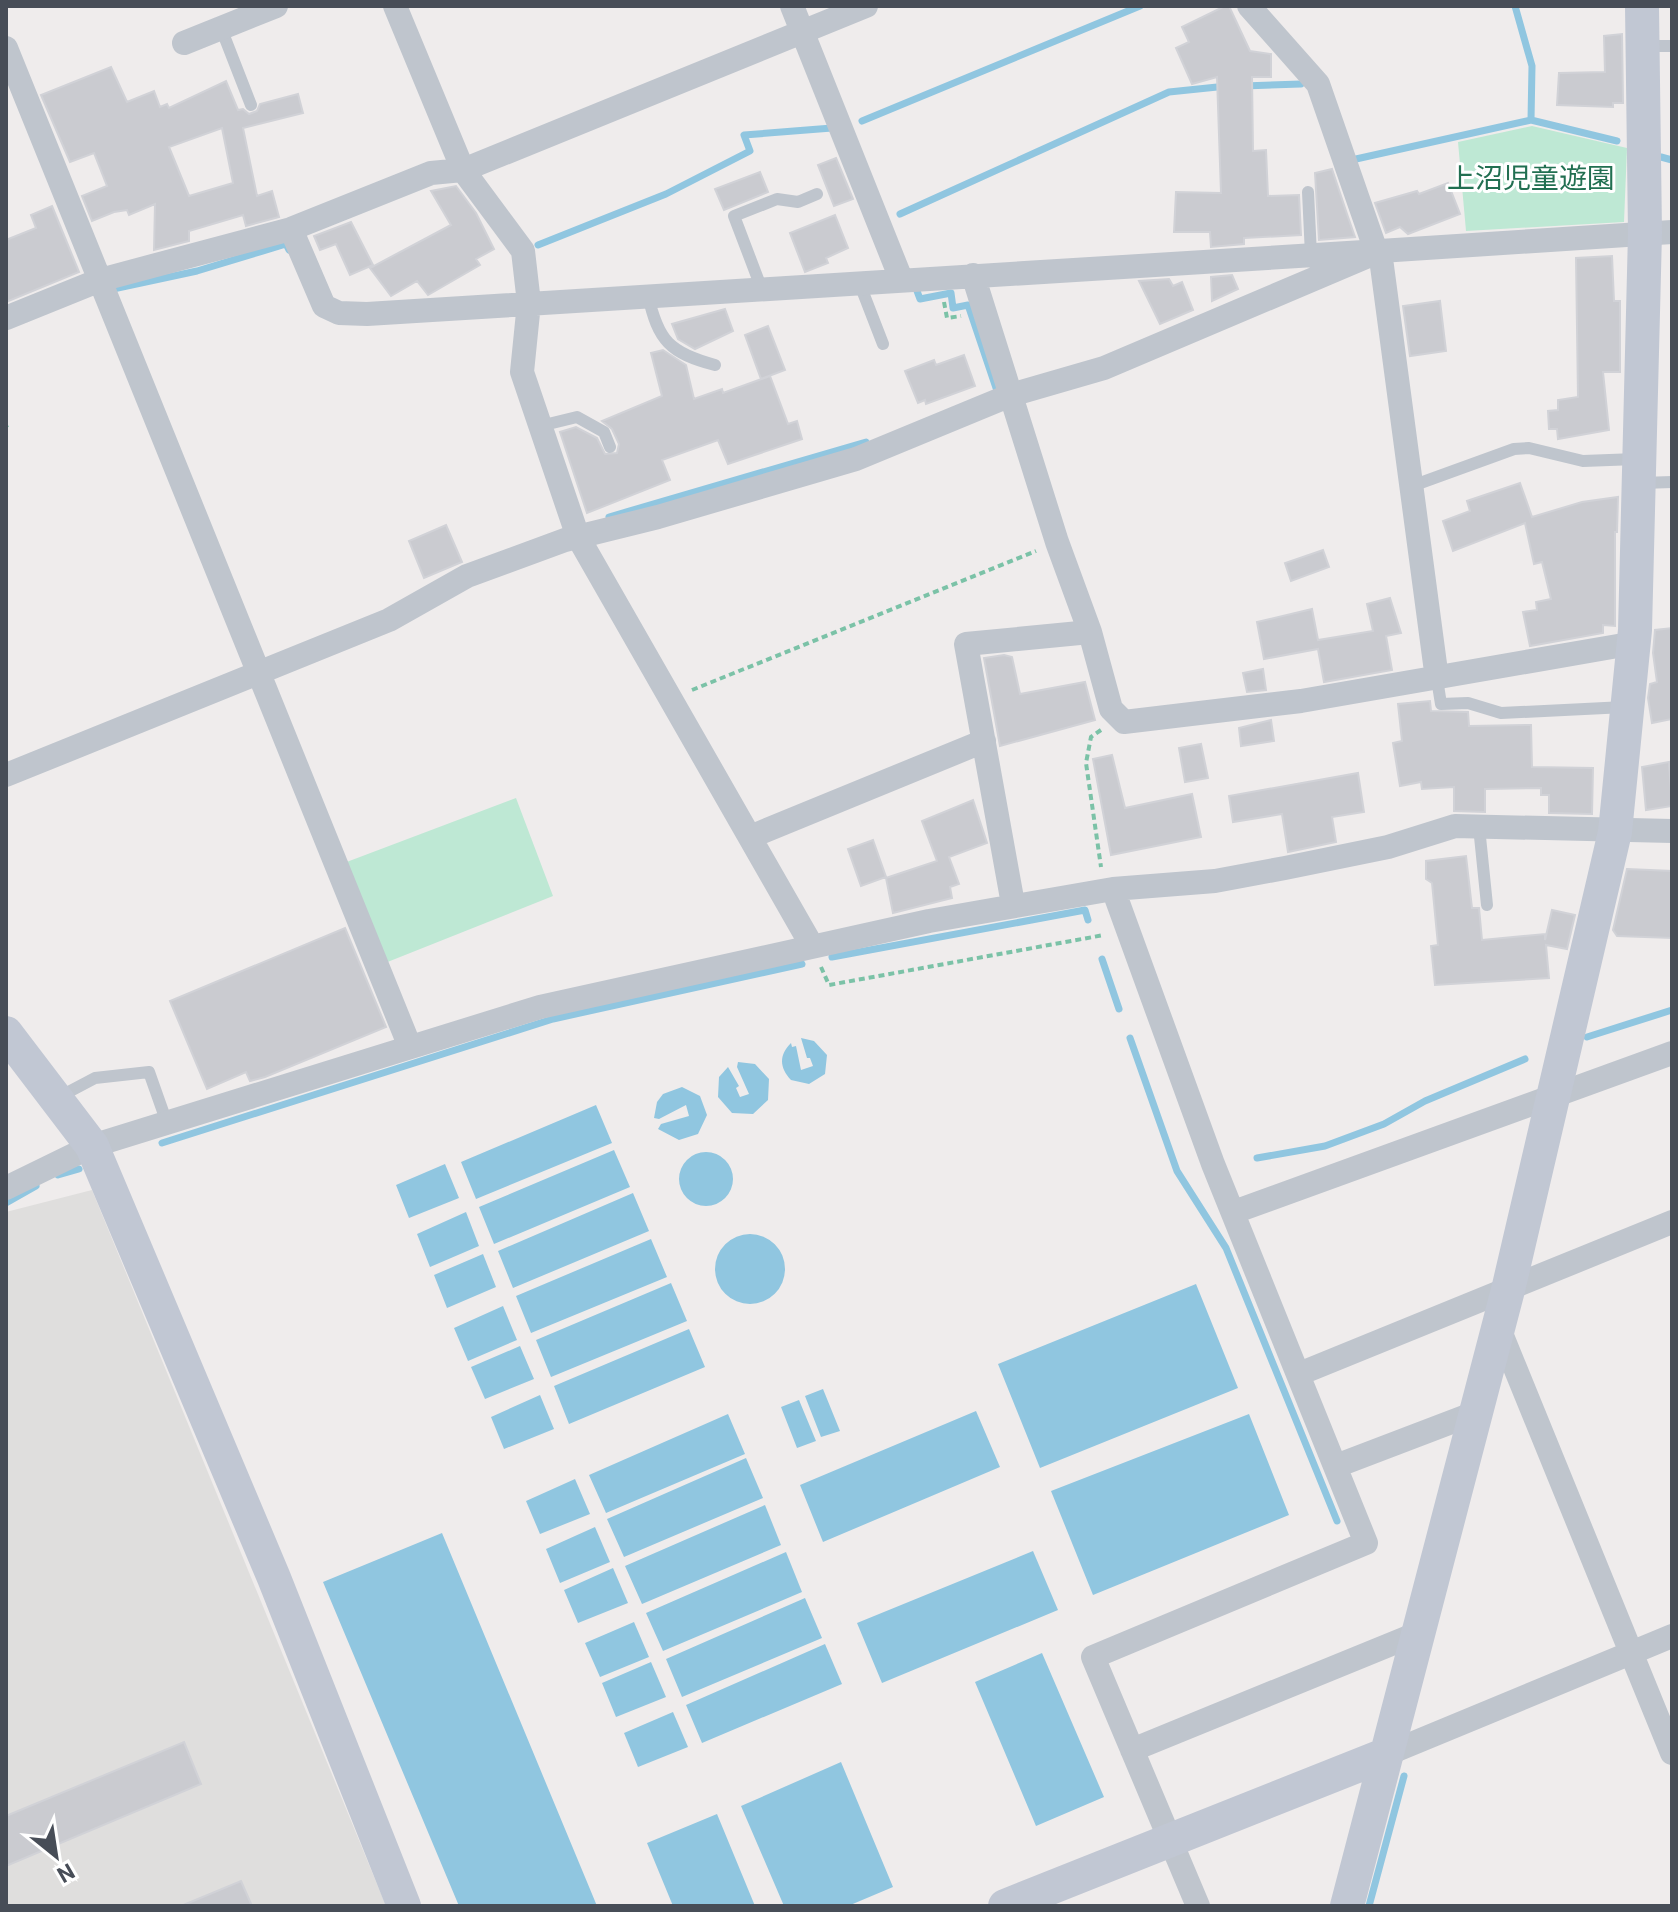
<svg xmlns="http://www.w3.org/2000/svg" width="1678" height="1912" font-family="Roboto,'Noto Sans JP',sans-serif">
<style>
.education{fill:#dfdedd}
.green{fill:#bee8d4}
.water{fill:#90c6e0}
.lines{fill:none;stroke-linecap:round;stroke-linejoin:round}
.stream{stroke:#90c6e0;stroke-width:7}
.building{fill:#cacbd0;stroke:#d1d2d7;stroke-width:2;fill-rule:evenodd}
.path{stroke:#7bc2a7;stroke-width:4;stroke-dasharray:6 4;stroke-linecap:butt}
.lane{stroke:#bfc5cd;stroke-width:12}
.street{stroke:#bfc5cd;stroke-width:24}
.secondary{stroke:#c1c7d3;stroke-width:34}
.labels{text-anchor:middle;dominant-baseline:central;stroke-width:6;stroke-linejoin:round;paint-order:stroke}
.park-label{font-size:28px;fill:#216f51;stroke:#fff}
</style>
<rect width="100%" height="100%" fill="#efecec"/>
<path class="education" d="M92,1190L386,1906H6V1212Z"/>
<path class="green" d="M1532,126L1627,148L1624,222L1466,231L1458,142Z
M516,798L553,896L385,963L344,863Z"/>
<path class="water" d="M801,1038L814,1041L827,1055L825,1074L809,1084L791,1080C779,1067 779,1055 791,1043L792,1047L796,1046L801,1070L813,1066L810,1058H807Z
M738,1062L755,1064L769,1079L768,1100L753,1114L732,1113L718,1097L719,1077L728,1067L739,1086L736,1088L740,1097L749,1094L737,1067Z
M682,1087L700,1096L707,1115L698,1134L679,1140L658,1129L661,1124L689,1116L686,1105L659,1119L654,1118L657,1102L663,1094Z
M596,1105L612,1143L476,1199L461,1162Z
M614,1150L630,1187L494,1244L479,1207Z
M679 1179a27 27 0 1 1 54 0a27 27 0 1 1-54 0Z
M445,1164L459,1198L409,1218L396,1185Z
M633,1193L649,1231L513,1288L498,1251Z
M466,1212L479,1246L430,1267L417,1234Z
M715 1269a35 35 0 1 1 70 0a35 35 0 1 1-70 0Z
M651,1239L667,1277L531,1333L516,1296Z
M483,1254L496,1287L447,1308L434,1275Z
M671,1283L687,1321L551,1377L536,1340Z
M1196,1284L1238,1388L1040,1468L998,1364Z
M503,1306L517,1340L468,1361L454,1328Z
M689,1329L705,1367L569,1424L554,1386Z
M520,1346L534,1379L485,1399L471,1367Z
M823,1389L840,1431L821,1437L805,1396Z
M540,1395L554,1429L504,1449L491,1417Z
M799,1400L816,1441L797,1448L781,1407Z
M976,1411L1000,1467L823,1542L800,1485Z
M728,1414L745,1454L606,1513L589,1475Z
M1249,1414L1289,1515L1093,1595L1051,1491Z
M746,1458L763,1498L624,1557L607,1519Z
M575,1479L590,1514L540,1534L526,1501Z
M765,1505L781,1545L642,1604L625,1566Z
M595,1527L610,1562L560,1583L546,1549Z
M442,1533L597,1906H459L323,1582Z
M1033,1551L1058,1610L882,1683L857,1623Z
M786,1552L802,1592L663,1651L646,1613Z
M613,1568L628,1603L578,1623L564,1590Z
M805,1598L822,1638L682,1697L666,1659Z
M634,1622L649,1657L600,1677L585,1643Z
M825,1644L842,1684L702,1743L686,1705Z
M1042,1653L1104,1797L1036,1826L975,1682Z
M651,1662L666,1697L616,1717L602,1683Z
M673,1712L688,1747L638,1767L624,1733Z
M841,1762L893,1887L848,1906H784L741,1806Z
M717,1814L755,1906H673L647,1843Z"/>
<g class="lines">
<path class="stream" d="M1515,6L1532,66L1531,120L1617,141
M1243,86L1301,84
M862,121L1140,6
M1661,157L1672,160
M1356,159L1531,120
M900,214L1169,92L1227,86
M538,245L666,194L750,151L744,135L832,128
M113,289L197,271L286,244L289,250
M917,291L920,299L951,293L953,308L968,305L996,388
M609,517L866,442
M832,957L1085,910L1088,920
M1102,959L1119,1009
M1587,1037L1672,1010
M1130,1038L1177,1171L1226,1248L1337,1521
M162,1143L553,1019L802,964
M1257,1158L1325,1146L1384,1124L1425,1101L1525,1059
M58,1175L79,1169
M6,1203L36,1186
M1369,1906L1404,1776"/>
</g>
<path class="building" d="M1225,6H1229L1250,51L1271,54V77H1252L1253,151L1266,150L1268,196L1299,195L1301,235L1244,238V244L1211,247L1210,232H1174L1176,192L1221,193L1217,77L1192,84L1176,48L1189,42L1182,27Z
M1622,34L1623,103H1613V107L1557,105L1559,73L1605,72L1604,36Z
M111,67L127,102L154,91L160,107L167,104L169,108L226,81L238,110L243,109L249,114L257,111L260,104L298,94L303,113L243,128L257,196L272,191L279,217L246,226L243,215L189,231V241L154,250L155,204L129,215L127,210L114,212L92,221L82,196L107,186L94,153L70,162L41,95ZM222,128L233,183L189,196L169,147Z
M836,158L853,199L834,206L818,165Z
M1332,169L1347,214L1355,237L1319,240L1315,173Z
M760,172L768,192L724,210L715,189Z
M1448,183L1460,214L1408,234L1400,227L1386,233L1375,203L1417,191L1419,194Z
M456,186L476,213L494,249L476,259L480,265L428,295L417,281L391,296L370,268L451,225L431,191Z
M52,206L79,272L6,302V240L36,228L31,215Z
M835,215L848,248L826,258L828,263L805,272L790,233Z
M351,222L373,265L350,275L336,244L320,250L314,236Z
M1612,256L1614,301H1620V372H1603L1609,430L1558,439L1557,429H1549L1548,411L1558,410V400L1578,397L1576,258Z
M1232,275L1238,289L1212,301L1211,277Z
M1169,279L1173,286L1182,282L1193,310L1160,324L1139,281Z
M1440,301L1446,351L1410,356L1403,306Z
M725,309L733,331L695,349L678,339L672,324Z
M768,326L785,370L761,379L745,335Z
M663,350L686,365L694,399L722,389L723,393L770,376L788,424L797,421L802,439L728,464L718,440L662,460L670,480L587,513L560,432L576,427L597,438L605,454L617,453L619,444L612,429L602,421L662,396L651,353Z
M964,355L975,386L926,404L925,400L918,403L905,371L934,360L936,365Z
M1520,483L1532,517L1582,502L1618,497L1617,532H1615V626L1603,625V633L1530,646L1523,612L1537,610L1536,602L1551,599L1542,562L1534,564L1525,523L1453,551L1443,521L1470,511L1467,501Z
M446,525L462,562L424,578L409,541Z
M1323,550L1329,567L1291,581L1285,563Z
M1390,598L1401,633L1386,636L1392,670L1324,682L1318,649L1264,659L1257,622L1312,609L1318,640L1373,631L1367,604Z
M1672,628V719L1652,723L1648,698L1650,684L1657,682L1653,653L1655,630Z
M1004,655L1012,657L1020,694L1085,682L1095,720L1000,746L984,658Z
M1263,669L1266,690L1247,692L1243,673Z
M1430,701L1431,711L1468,712L1469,726L1531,725L1532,767L1593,768L1592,814L1549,813V795H1541V788L1485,789V812L1454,811V787L1422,789L1421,782L1400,786L1393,743L1402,741L1398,704Z
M1271,720L1274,741L1241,746L1239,728Z
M1201,744L1208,778L1185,782L1179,748Z
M1112,755L1125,808L1192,794L1201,837L1111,855L1093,759Z
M1669,762L1672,806L1646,810L1642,767Z
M1358,773L1364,812L1332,817L1336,842L1288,852L1282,814L1233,822L1229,796Z
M973,800L987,843L949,857L959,884L950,887L952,898L893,913L886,878L937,861L922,821Z
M873,840L886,877L861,886L848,849Z
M1466,856L1472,908H1479L1482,940L1545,934V940L1552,910L1575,915L1567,949L1546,945L1549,978L1435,985L1431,946L1438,945L1432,883L1426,879V861Z
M1627,869L1672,871V938L1617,936L1613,930Z
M345,928L386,1027L265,1077L250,1081L246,1072L207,1089L170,1001Z
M184,1742L201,1784L6,1866V1816Z
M241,1881L252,1906H181Z"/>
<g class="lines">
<path class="path" d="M944,302L947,318L961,316
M6,426L8,425
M692,690L1036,551
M1101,730L1091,737L1086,763L1101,867
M821,967L829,985L1104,935"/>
<path class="lane" d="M221,28L251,105
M1645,46H1672
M1308,192L1311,255
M859,282L883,344
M761,287L734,216L777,199L798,202L817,194
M648,295C658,341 670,353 715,365
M540,426L577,417L604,432L610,447
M1642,483L1672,482
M1412,486L1514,449L1529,448L1583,461L1636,459
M1437,679L1441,704L1468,703L1501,713L1625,707
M1479,827L1487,905
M59,1097L95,1078L149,1072L167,1123"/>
<path class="street" d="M395,6L463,170L523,251L529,303L522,372L578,537L812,946
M792,6L901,279
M1249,6L1318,84L1376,251
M184,43L276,6
M6,48L410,1047
M291,229L324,306L339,313L367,314L1380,251L1437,679
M973,275L1057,542L1090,632L1111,709L1124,722L1301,701L1635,643
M6,318L100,280L291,229L431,173L463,170L866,6
M6,775L389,620L467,576L565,540L658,517L856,459L1011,395L1104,368L1380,251L1672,232
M750,837L984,741
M1113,889L1213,1164L1366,1543L1093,1657L1198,1906
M1013,904L966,644L1090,632
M6,1188L92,1146L540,1007L929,921L1113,889L1215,881L1285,868L1388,847L1455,826L1672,831
M1234,1212L1672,1053
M1498,1326L1672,1753
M1299,1374L1672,1222
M1336,1466L1475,1413
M1132,1750L1416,1634
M1387,1754L1672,1636"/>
<path class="secondary" d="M6,1033L92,1146L274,1578L404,1906
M1005,1906L1387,1754
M1347,1906L1508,1290L1615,832L1635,630L1645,233L1642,6"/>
</g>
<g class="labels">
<g class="park-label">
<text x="1531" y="178">上沼児童遊園</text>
</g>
</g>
<rect width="1678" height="1912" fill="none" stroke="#474d57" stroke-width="16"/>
<g transform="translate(56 1856) rotate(150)" stroke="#ffffff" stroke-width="6" paint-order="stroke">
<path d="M0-6L14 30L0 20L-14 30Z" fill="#474d57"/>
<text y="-12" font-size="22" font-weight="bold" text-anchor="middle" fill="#474d57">N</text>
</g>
</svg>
